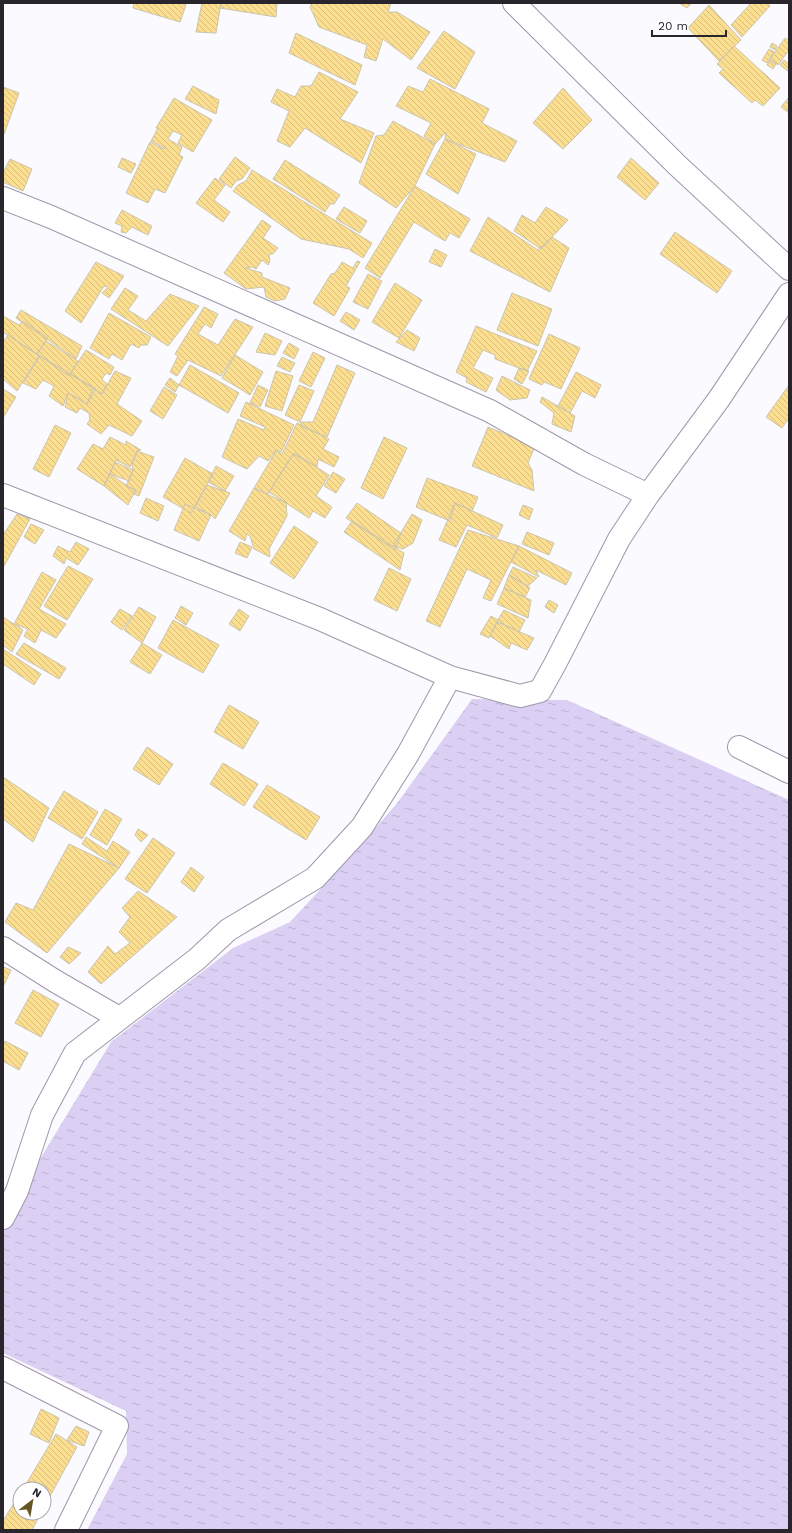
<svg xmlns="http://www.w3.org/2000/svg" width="792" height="1533" font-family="'Work Sans',sans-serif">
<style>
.water{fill:url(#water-ripples)}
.building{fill:url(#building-back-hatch);stroke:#cbc4b0}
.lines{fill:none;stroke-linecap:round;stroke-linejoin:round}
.minor-casing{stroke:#9e98ab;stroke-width:24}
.minor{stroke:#fff;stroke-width:22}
</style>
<defs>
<pattern id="water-ripples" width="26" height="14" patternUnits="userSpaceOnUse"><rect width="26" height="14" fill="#dbcff4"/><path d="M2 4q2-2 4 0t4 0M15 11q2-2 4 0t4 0" fill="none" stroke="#bcb2d2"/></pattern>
<pattern id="building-back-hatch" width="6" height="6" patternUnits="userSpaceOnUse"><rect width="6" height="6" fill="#fbde8f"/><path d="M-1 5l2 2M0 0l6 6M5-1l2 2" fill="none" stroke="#d7be7c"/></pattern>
</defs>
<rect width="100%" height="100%" fill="#fbfafe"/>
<path class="water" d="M472,699L567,700L789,800V1530H87L127,1454L126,1411L3,1353V1233L40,1159L111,1042L233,948L290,922L356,851L398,802Z"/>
<path class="building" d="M134,3H180L186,5L180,22L133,8Z
M202,3H221L216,33L196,32Z
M221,3H277L276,17L220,8Z
M312,3H391L388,12H397L430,32L411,60L383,39L376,61L364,57L367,45L319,27L310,7Z
M679,3H692L687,8Z
M751,3H768L770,6L742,37L731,25Z
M709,5L741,40L719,61L688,28Z
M444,31L475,52L455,89L417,68Z
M296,33L362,65L355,85L289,53Z
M785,38L789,41V50L778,65L770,59Z
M772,43L777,46L775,50L770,47Z
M734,46L780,88L763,106L755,100L752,103L719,73L723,69L717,64Z
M769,49L774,52L767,63L762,60Z
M770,60L776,64L773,69L767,65Z
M784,60L789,64V72L780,65Z
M319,72L358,92L340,119L374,133L361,163L305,128L290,147L277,141L289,111L271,102L277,89L295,97L301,86H311Z
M430,79L489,109L482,123L517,141L505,162L445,139L446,132L435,144L424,136L431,123L396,106L408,86L423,92Z
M193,86L219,100L216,114L185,99Z
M3,87L19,93L3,137Z
M563,88L592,120L563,149L533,123Z
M789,97V113L781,107Z
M174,98L212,120L193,152L178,143L182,135L173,131L168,139L182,147L179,155L183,157L165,193L155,189L148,203L126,193L150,142L164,149L165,148L151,141L158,128H156Z
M393,121L435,144L415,186L396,208L359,183L376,136L384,135Z
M445,139L476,154L458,194L426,174Z
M235,157L250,168L242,179L236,181L231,188L219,179Z
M122,158L136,164L131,173L118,167Z
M631,158L659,183L645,200L617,177Z
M10,159L32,169L23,191L3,182V173Z
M285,160L340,195L334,204H330L325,212L273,179Z
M252,170L372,243L363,258L349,249L301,239L233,191L238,185L246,181Z
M215,178L225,185L214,200L230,212L223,222L196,203Z
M415,186L470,219L459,238L450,233L445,241L414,222L380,278L365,268Z
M344,207L367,221L360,233L336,219Z
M546,207L568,220L541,249L514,231L522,215L535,223Z
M122,210L152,226L148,235L132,227L126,233L121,232L122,226L115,223Z
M488,217L538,250L552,237L569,248L550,292L470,251Z
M262,220L271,226L263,238L278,248L273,254H270L269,256L270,261L268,265L262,260L256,269L253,267L246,268L262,273V277L290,288L285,299L275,301L266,297L264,287L246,289L224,273Z
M675,232L732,271L717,293L660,254Z
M435,249L447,255L441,267L429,262Z
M357,261L360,262L346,286L350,288L334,316L313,303L331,274L335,273L342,262L353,268Z
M96,262L124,276L109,298L102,293L108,287L104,286L81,323L65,311Z
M368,274L382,281L368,309L353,302Z
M395,283L422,300L399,338L372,322Z
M125,288L138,296L128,310L146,321L170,294L199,306L168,346L111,309Z
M512,293L552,309L538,346L497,330Z
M204,307L218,314L211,328L205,324L198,334L218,345L235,319L253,327L221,376L188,360L177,376L170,372L178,356L175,354Z
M21,310L82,346L76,359L16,318Z
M346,312L360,320L354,330L340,321Z
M109,313L151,337L147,345H141L139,348L131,344L122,360L112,354L109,359L90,348Z
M3,316L19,325L23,321L48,338L37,354L3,332Z
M476,326L537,351L527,371L495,359V355L483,350L473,368L493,378L486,392L466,382L467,378L456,372Z
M407,330L420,338L414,351L396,342Z
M265,333L282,341L275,355L256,352Z
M549,334L580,348L561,389L544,382L542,385L529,379Z
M8,335L39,356L17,391L3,379V342Z
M46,341L78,361L69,376L37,354Z
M289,343L299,349L294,359L283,353Z
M86,350L114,367L110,375L106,373L102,379L107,384L102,394L70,374Z
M313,352L325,358L311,387L299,381Z
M235,355L263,372L250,395L222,378Z
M40,356L96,389L87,404L68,393L63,406L49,396L54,386L43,380L36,389L23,383Z
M282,357L295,363L290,372L277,366Z
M190,365L239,393L228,413L179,385Z
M337,365L355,373L327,437L303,427L300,422H313Z
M519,368L529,371L522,384L514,379Z
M115,371L131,378L117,404L142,421L132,436L109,425L101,434L87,424L90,420L89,413L80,408L77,413L65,407L68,393L87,404L93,388L102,394Z
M276,371L293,376L282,411L265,406Z
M576,372L601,385L595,398L582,391L570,413L558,406Z
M502,376L530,390L527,398L510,400L496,390Z
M170,378L179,385L175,392L165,385Z
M258,385L268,390L260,407L250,403Z
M299,385L314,391L300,422L285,415Z
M789,385V418L782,428L766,417Z
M164,387L177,395L163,419L150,411Z
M3,389L16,397L3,418Z
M542,397L575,416L571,432L552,424L554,413L540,402Z
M246,402L294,425L281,452L276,450L268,461L259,456L247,469L222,457L238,419L264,430L265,427L240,416Z
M297,423L329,439L323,449L339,457L334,467L318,459L317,467L293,454L268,494L254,488L276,451L282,454Z
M55,425L71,433L49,477L33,469Z
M488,427L535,446L528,463L532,470L534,491L472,466Z
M110,437L126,445V441L141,450L137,451L130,467L116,460L104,486L77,469L93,444L103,449Z
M384,437L407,448L383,499L361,488Z
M137,451L154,457L139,496L134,494L136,490L126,486L133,470L132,465Z
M294,453L329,475L316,496L332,507L325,518L313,511L309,518L269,492Z
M185,458L213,474L191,513L163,497Z
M115,462L133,470L129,481L110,474Z
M216,466L234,476L225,491L208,482Z
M333,472L345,479L336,493L324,486Z
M110,474L135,491L128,505L104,486Z
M427,478L478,497L472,511L455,503L450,521L416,507Z
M207,485L230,493L215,519L211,515L195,507Z
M254,488L286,503L287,516L269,549L270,557L254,549L250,536L247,534L245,541L229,531Z
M146,498L164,506L158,521L140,513Z
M357,503L401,533L395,550L346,518Z
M455,503L503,525L497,538L467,525L456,547L439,540Z
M185,504L211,515L199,541L174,530Z
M523,505L533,509L529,520L519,515Z
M17,514L30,519L3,568V535Z
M412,514L422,520L413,543L403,549L393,546Z
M352,521L404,553L400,570L344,532Z
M31,524L44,530L35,544L24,537Z
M294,526L318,542L294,579L270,563Z
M468,530L519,546L491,601L483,598L491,580L467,569L440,627L426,621Z
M527,532L554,543L549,555L522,544Z
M76,542L89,549L78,565L66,558L64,564L53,556L58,546L70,552Z
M240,542L252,547L247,558L235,553Z
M519,546L572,573L566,585L536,570L539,577L511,562Z
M68,566L93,579L67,620L44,606Z
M513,567L537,578L528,586L509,575Z
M389,568L411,579L397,611L374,600Z
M42,572L56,580L39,609L66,624L56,638L41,630L35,643L24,636L28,629L14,624Z
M509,575L530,588L525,597L504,588Z
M504,588L531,600L528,618L497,604Z
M549,600L558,605L554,613L545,607Z
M181,606L193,613L186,625L175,618Z
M139,607L156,617L142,643L124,630Z
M120,609L132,616L122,630L111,622Z
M239,609L249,616L240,631L229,624Z
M504,610L525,620L519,632L497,621Z
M491,616L498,620L489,638L480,634Z
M3,617L23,630L12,652L3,645Z
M173,620L219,645L203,673L158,648Z
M497,622L534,638L527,650L511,643L509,649L490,636Z
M24,643L66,668L59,679L16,654Z
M142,643L162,655L150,674L130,662Z
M3,649L41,674L34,685L3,664Z
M229,705L259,722L243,749L214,732Z
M147,747L173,764L159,785L133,769Z
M223,763L258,784L244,806L210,784Z
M3,777L49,808L33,842L3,819Z
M267,785L320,817L306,840L253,807Z
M64,791L98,812L82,839L48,818Z
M105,809L122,819L107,845L90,835Z
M138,829L148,835L141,842L135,835Z
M86,837L107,851L113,841L130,852L119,868L82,844Z
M153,838L175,853L147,893L125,879Z
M69,844L119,868L47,953L5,922L16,903L33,910Z
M191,867L204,877L194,892L181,882Z
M138,891L177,917L101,984L88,972L108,946L115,954L130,943L119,932L130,917L122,908Z
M68,947L81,953L69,964L60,957Z
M3,967L11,970L3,987Z
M33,990L59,1004L41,1037L15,1023Z
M5,1041L28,1053L19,1070L3,1061V1046Z
M41,1409L59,1418L49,1443L30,1434Z
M76,1426L89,1432L84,1446L67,1440Z
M56,1434L77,1447L44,1507V1489H23Z
M20,1493V1513H41L32,1530H3V1521Z"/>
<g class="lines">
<g class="minor-casing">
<path id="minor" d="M514,3L677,165L789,269
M3,198L51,217L490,411L584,464L648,495
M3,495L320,619L450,677L520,696L540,691L555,664L619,539L648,495L719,399L789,294
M739,747L789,772
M3,948L55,981L119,1018
M3,1218L17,1191L42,1115L75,1053L197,959L228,930L315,878L362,827L408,754L450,677
M3,1368L117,1426L66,1530"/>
</g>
<use href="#minor" class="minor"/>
</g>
<rect width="792" height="1533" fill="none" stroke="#28252d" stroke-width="8"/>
<g transform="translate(32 1501) rotate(31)"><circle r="19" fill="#ffffff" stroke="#a9a8ab"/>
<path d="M0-3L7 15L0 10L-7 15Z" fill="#665522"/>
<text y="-6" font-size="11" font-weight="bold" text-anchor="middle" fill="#28252d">N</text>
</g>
<path d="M652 30v6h74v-6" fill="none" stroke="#28252d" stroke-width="2"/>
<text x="658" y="30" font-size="12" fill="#28252d" stroke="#ffffff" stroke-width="3" paint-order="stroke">20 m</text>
</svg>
